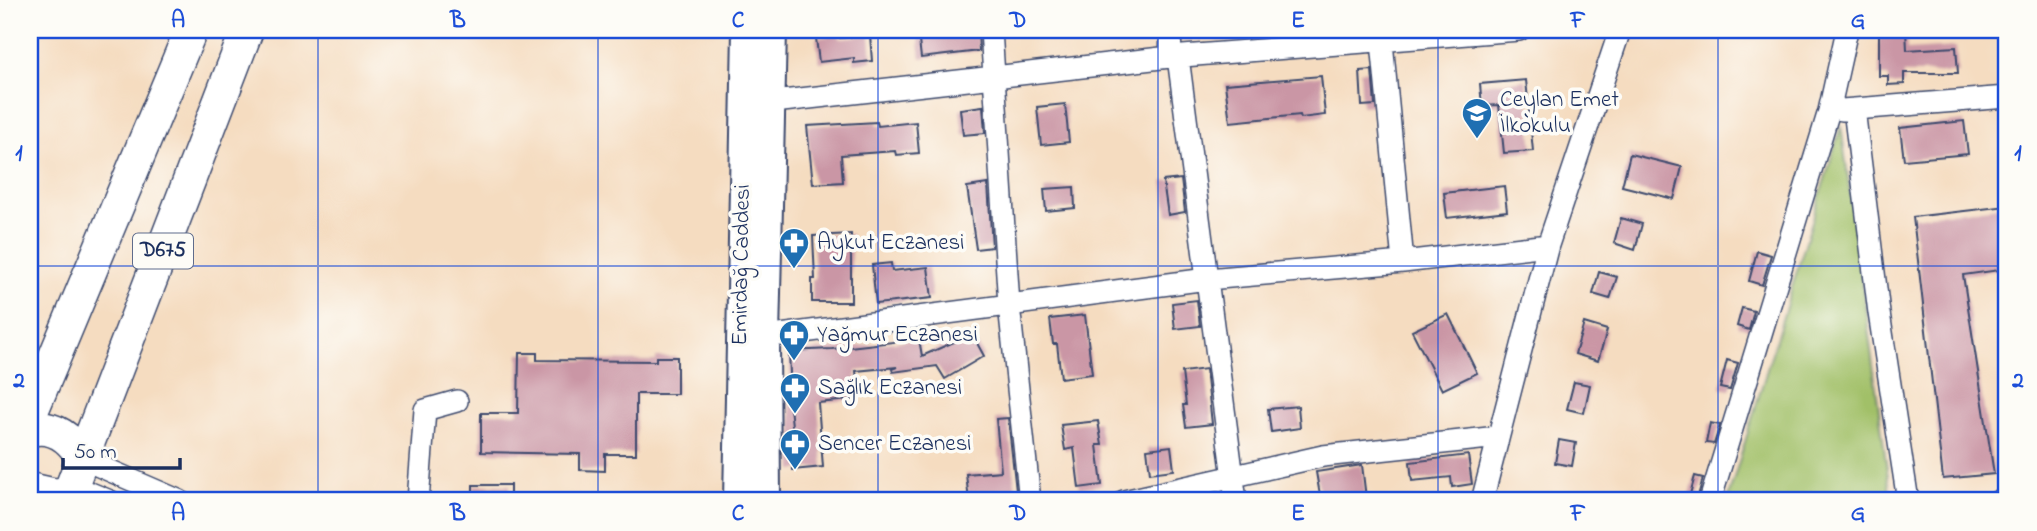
<svg xmlns="http://www.w3.org/2000/svg" width="2037" height="531" font-family="'Indie Flower',sans-serif">
<style>
.green{fill:#a1c068;stroke:#5e7863;stroke-width:2}
.building{fill:#ca96a5}
.lines{fill:none;stroke-linecap:round;stroke-linejoin:round}
.minor-casing{stroke:#3c496d;stroke-width:24}
.major-casing{stroke:#3c496d;stroke-width:32}
.highway-casing{stroke:#3c496d;stroke-width:35}
.minor{stroke:#fff;stroke-width:21}
.major{stroke:#fff;stroke-width:28}
.highway{stroke:#fff;stroke-width:32}
.grid{fill:none;stroke:#1d4ed8;stroke-width:2;stroke-opacity:0.55}
.labels{text-anchor:middle;dominant-baseline:central;stroke-width:7;stroke-linejoin:round;paint-order:stroke}
.shield{fill:#fdfcf7;stroke:#5f6c8c;stroke-width:2}
.shield-label{font-size:21px;font-weight:bold;fill:#1b2f5e}
.poi-label{font-size:23px;fill:#1b2f5e;stroke:#fdfcf7;text-anchor:start}
.street-label{font-size:23px;fill:#1b2f5e;stroke:#fdfcf7}
.neatline{fill:none;stroke:#1d4ed8;stroke-width:2.5}
.grid-label{font-size:23px;text-anchor:middle;font-weight:bold;fill:#1d4ed8}
</style>
<rect width="100%" height="100%" fill="#fdfcf7"/>
<filter id="ink" filterUnits="userSpaceOnUse"><feTurbulence type="fractalNoise" baseFrequency=".0143" numOctaves="2"/><feDisplacementMap in="SourceGraphic" scale="14" xChannelSelector="R" yChannelSelector="G"/><feConvolveMatrix kernelMatrix="1 2 1 2 8 2 1 2 1" color-interpolation-filters="sRGB"/></filter>
<filter id="wash" filterUnits="userSpaceOnUse"><feTurbulence type="fractalNoise" baseFrequency=".00686" numOctaves="4" result="noise"/><feDisplacementMap in="SourceGraphic" scale="28" xChannelSelector="R" yChannelSelector="G"/><feGaussianBlur stdDeviation="1.57" result="paint"/><feColorMatrix in="noise" values="0 0 0 0 0 0 0 0 0 0 0 0 0 0 0 0 0 1.4 0 .05"/><feComposite in="paint" operator="in"/></filter>
<g filter="url(#wash)">
<rect width="100%" height="100%" fill="#f5dcc0"/>
<path class="green" d="M1841,126L1891,500L1727,501Z"/>
<g id="blocks">
<path class="building" d="M943,30V33L978,30L979,51L921,58L918,32Z
M1879,30H1906L1907,50L1956,47L1958,73H1904V84L1888,85V76H1879Z
M839,35L840,38L870,35L872,61L854,63V58L819,62L816,38Z
M1372,70L1375,105L1362,106L1360,71Z
M1321,76L1325,115L1301,118L1300,115L1230,122L1225,84Z
M1526,80L1533,151L1504,153L1499,105L1482,106L1480,84Z
M1065,104L1069,142L1041,145L1037,107Z
M983,106L985,133L963,135L960,109Z
M1964,121L1968,154L1904,160L1900,128Z
M877,122L878,126L916,122L919,153L896,155L895,151L841,155L843,182L813,184L807,126Z
M1630,154L1682,167L1674,199L1622,186Z
M1181,179L1185,212L1168,215L1163,181Z
M988,184L992,247L976,249L967,187Z
M1504,186L1507,211L1447,218L1444,193Z
M1074,187L1075,208L1046,211L1044,189Z
M2007,206V269L1963,275L1994,474L1943,479L1913,217Z
M1621,218L1642,224L1635,250L1614,243Z
M851,234V302H812V279H815L813,236Z
M1757,251L1771,255L1762,285L1749,281Z
M891,263L892,271L928,267L932,298L876,304L872,265Z
M1599,272L1617,277L1610,299L1593,294Z
M1197,300L1200,326L1175,329L1172,303Z
M1742,308L1754,311L1749,330L1737,326Z
M1448,314L1477,373L1442,390L1412,331Z
M1085,315L1092,374L1061,378L1057,344H1053L1050,319Z
M1584,323L1607,330L1598,361L1575,354Z
M972,334L984,356L945,379L937,366L893,372L892,369L897,367L856,371L859,399L818,403L823,467L793,470L791,446L794,445L789,397L791,396L789,351L832,349L919,339L922,356Z
M519,353H537V360L656,361V357H677V394H636V454H605V471L580,470V454L481,452V413H518Z
M1727,360L1738,363L1730,390L1720,388Z
M1206,369L1212,424L1186,427L1183,405H1186L1182,372Z
M1574,382L1590,385L1584,413L1567,409Z
M1298,406L1300,428L1271,432L1268,409Z
M1008,418L1017,500L969,501L966,474L1001,471L996,419Z
M1098,421L1102,445H1097L1102,485L1079,488L1074,448L1065,450L1061,425Z
M1710,423L1720,425L1714,444L1706,443Z
M1559,440L1576,443L1572,466L1555,463Z
M1171,446L1174,470L1150,473L1147,449Z
M1468,455L1472,484L1452,487L1451,477L1412,481L1410,462Z
M1362,465L1366,498L1351,500L1350,496L1321,501L1316,472Z
M1695,476L1703,478L1697,500L1689,498Z
M473,485H510V501H473Z"/>
</g>
</g>
<g filter="url(#ink)">
<use href="#blocks" fill-opacity="0" stroke="#3c496d" stroke-width="2"/>
<g class="lines">
<g class="minor-casing">
<path id="minor" d="M991,30L1009,305L1030,501
M1390,34L1382,42L1403,262
M1170,57L1171,30
M1178,57L1236,501
M756,104L1170,57L1519,30
M1854,109L1879,313L1908,501
M1842,110L2007,97
M765,337L1207,279L1403,262L1548,245
M83,459L180,501
M69,495L88,492L110,501
M418,501L425,410L457,401
M1124,501L1323,456L1498,437
M1482,501L1548,245L1620,30
M1710,501L1829,111L1847,30
M1999,501L2007,500"/>
</g>
<g class="major-casing">
<path id="major" d="M738,501L747,30
M766,501L765,337L772,30"/>
</g>
<g class="highway-casing">
<path id="highway" d="M30,416L191,30
M30,430C54,424 72,439 83,459
M30,489L52,494L69,495
M66,501L247,30"/>
</g>
<use href="#minor" class="minor"/>
<use href="#major" class="major"/>
<use href="#highway" class="highway"/>
</g>
</g>
<path class="grid" d="M318,30V501M598,30V501M878,30V501M1158,30V501M1438,30V501M1718,30V501M30,266H2007"/>
<defs>
<g id="school-pin" transform="scale(1.575)"><path d="M0 17L-7.5 6A9.5 9.5 0 1 1 7.5 6Z" fill="#1f6fb2" stroke="#fdfcf7"/><path d="M0-5L7-2L0 1L-7-2ZM-4 1L0 2.5L4 1V4Q0 6-4 4Z" fill="#fff"/></g>
<g id="pharmacy-pin" transform="scale(1.575)"><path d="M0 17L-7.5 6A9.5 9.5 0 1 1 7.5 6Z" fill="#1f6fb2" stroke="#fdfcf7"/><path d="M-2-6h4v4h4v4h-4v4h-4v-4h-4v-4h4Z" fill="#fff"/></g>
</defs>
<g fill-rule="evenodd">
<use href="#school-pin" x="1477" y="113"/>
<use href="#pharmacy-pin" x="794" y="243"/>
<use href="#pharmacy-pin" x="794" y="335"/>
<use href="#pharmacy-pin" x="795" y="388"/>
<use href="#pharmacy-pin" x="795" y="444"/>
</g>
<g class="labels">
<rect class="shield" x="133" y="233.5" width="60" height="35" rx="5"/>
<g class="shield-label">
<text x="163" y="251">D675</text>
</g>
<g class="poi-label">
<text x="1500" y="100">Ceylan Emet<tspan x="1500" dy="26">İlkokulu</tspan></text>
<text x="817" y="243">Aykut Eczanesi</text>
<text x="817" y="335">Yağmur Eczanesi</text>
<text x="818" y="388">Sağlık Eczanesi</text>
<text x="818" y="444">Sencer Eczanesi</text>
</g>
<g class="street-label">
<text transform="translate(742 265) rotate(-89)">Emirdağ Caddesi</text>
</g>
</g>
<rect width="2037" height="531" fill="none" stroke="#fdfcf7" stroke-width="77"/>
<path d="M63 458v10h117v-10" fill="none" stroke="#1b2f5e" stroke-width="3.5"/>
<text x="74" y="458" font-size="21" fill="#1b2f5e" stroke="#fdfcf7" stroke-width="5" paint-order="stroke">50 m</text>
<rect x="38" y="38" width="1960" height="454" class="neatline"/>
<g class="grid-label">
<text x="178" y="27">A</text>
<text x="458" y="27">B</text>
<text x="738" y="27">C</text>
<text x="1018" y="27">D</text>
<text x="1298" y="27">E</text>
<text x="1578" y="27">F</text>
<text x="1858" y="27">G</text>
<text x="19" y="160">1</text>
<text x="2018" y="160">1</text>
<text x="19" y="387">2</text>
<text x="2018" y="387">2</text>
<text x="178" y="520">A</text>
<text x="458" y="520">B</text>
<text x="738" y="520">C</text>
<text x="1018" y="520">D</text>
<text x="1298" y="520">E</text>
<text x="1578" y="520">F</text>
<text x="1858" y="520">G</text>
</g>
</svg>
